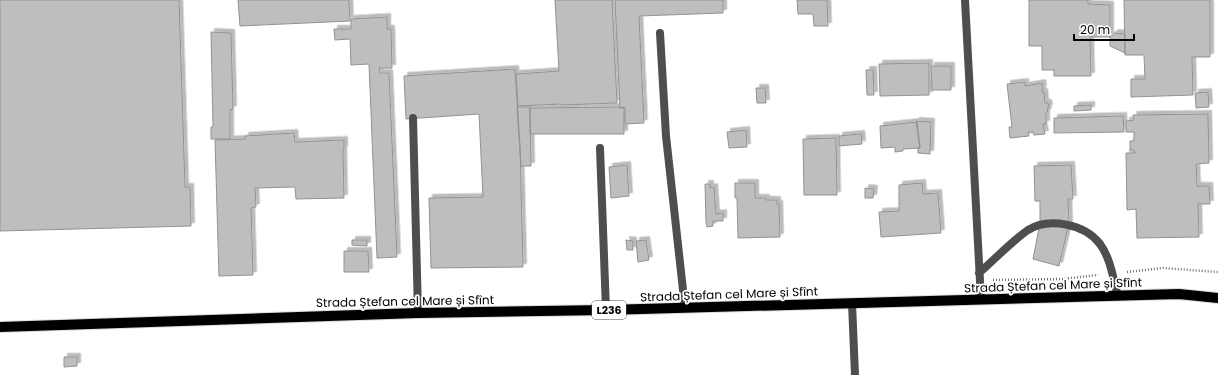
<svg xmlns="http://www.w3.org/2000/svg" width="1218" height="375" font-family="Poppins,sans-serif">
<style>
.building{fill:#bebebe;stroke:#929292;filter:url(#shadow)}
.lines{fill:none;stroke-linecap:round;stroke-linejoin:round}
.primary-casing{stroke:#dbdbdb;stroke-width:12}
.path{stroke:#707070;stroke-width:2.5;stroke-dasharray:1 2;stroke-linecap:butt}
.service{stroke:#4e4e4e;stroke-width:8}
.minor{stroke:#4e4e4e;stroke-width:8}
.primary{stroke:#000;stroke-width:10}
.labels{text-anchor:middle;dominant-baseline:central;stroke-width:3.5;stroke-linejoin:round;paint-order:stroke}
.shield{fill:#fff;stroke:#4c4c4c;stroke-width:1}
.shield-label{font-size:11px;font-weight:bold;fill:#000}
.street-label{font-size:12px;fill:#000;stroke:#fff}
</style>
<defs>
<filter id="shadow"><feDropShadow dx="3.5" dy="-3.5" stdDeviation="0" flood-color="#0004"/></filter>
</defs>
<rect width="100%" height="100%" fill="#fff"/>
<path class="building" d="M0,0H179L185,187H190L191,226L0,231Z
M238,0H349L350,21L240,26Z
M555,0H612L617,103L561,105V104L518,106L516,74L559,71Z
M615,0H723V13L639,16L644,123L625,124V108H620Z
M797,0H827L828,26H814L813,14H798Z
M1029,0H1088V4L1110,5V37H1090L1091,76H1054V70H1042V46H1029Z
M1124,0H1210V57H1192L1193,95L1131,97V79H1145L1144,55H1125Z
M387,17V29H391L392,68H379L380,73H389L397,257L379,258H377L369,64L351,65L350,39L335,40L334,29H351V19Z
M211,32L231,33L233,109L230,110V139H211V127H213Z
M1115,33L1125,34V53L1110,46V37Z
M929,63V95L880,96L879,64Z
M931,66H951V90H932Z
M515,69L520,146L523,267L431,268L429,198L483,197L479,114L406,119L404,76Z
M866,70H873L874,95H867Z
M1025,82V86L1042,83L1043,89H1042V92H1044L1045,103H1048L1049,108H1047L1048,111L1046,113V124H1043L1045,134L1034,135L1033,132H1028L1029,136L1010,138L1009,127H1012L1007,84Z
M756,88H765L766,103H757Z
M1208,92L1209,107L1196,108L1195,93Z
M1091,105V110L1074,111V106Z
M517,107H530L531,166H521Z
M620,107V108L624,107V134H530V108Z
M1208,114L1209,163L1196,164L1197,186H1209L1210,204H1198L1199,237L1137,238L1136,209L1127,210L1126,153H1135L1134,150H1130V141H1134V132H1126V121L1134,120L1133,115Z
M1123,116L1124,132L1054,133V118Z
M916,121L931,122L930,154L918,153V148H920Z
M917,122L920,148L903,149V151L895,152V147L881,148L880,126Z
M746,130L747,147L729,148L727,132Z
M294,133L295,142L344,140V150H343L344,198L296,199L295,187L255,188L256,207L251,208L253,275L219,276L215,140L245,139V136Z
M861,134L862,144L839,146V136Z
M836,138L837,195H804L803,139Z
M627,165L629,196L611,198L609,167Z
M1071,165L1073,199H1068L1069,223L1059,266L1033,259L1040,223V201H1035L1034,166Z
M735,183H755V198H766V200H777V204H779L780,237L738,238L737,198H735Z
M922,183L923,194L938,193L941,233L881,237L879,212L899,211V185Z
M705,184H710V188L714,187L716,214L723,213V221H713V226L707,227L706,222Z
M865,188L874,189L873,198H865Z
M352,240H367V246L352,245Z
M626,240L633,241V250H627Z
M646,240L649,260L638,262L636,241Z
M344,251H368L369,272H344Z
M64,357H77V366L64,367Z"/>
<g class="lines">
<g class="primary-casing">
<path id="primary" d="M0,327L418,313L606,310L1179,294L1218,298"/>
</g>
<path class="path" d="M1127,272L1163,268L1218,272
M993,280L1063,279L1098,275"/>
<path class="service" d="M965,0L981,300
M660,33L666,136L685,308
M413,118L418,313
M600,148L606,310
M979,273C994,260 1012,241 1028,230C1049,217 1085,224 1100,244C1111,259 1113,279 1118,296"/>
<path class="minor" d="M852,303L855,375"/>
<use href="#primary" class="primary"/>
</g>
<g class="labels">
<rect class="shield" x="592" y="301" width="34" height="18" rx="3"/>
<g class="shield-label">
<text x="609" y="310">L236</text>
</g>
<g class="street-label">
<text transform="translate(1053 285) rotate(-2)">Strada Ștefan cel Mare și Sfînt</text>
<text transform="translate(729 294) rotate(-2)">Strada Ștefan cel Mare și Sfînt</text>
<text transform="translate(405 301) rotate(-1)">Strada Ștefan cel Mare și Sfînt</text>
</g>
</g>
<path d="M1074 34v6h60v-6" fill="none" stroke="#000000" stroke-width="2"/>
<text x="1080" y="34" font-size="12" fill="#000000" stroke="#ffffff" stroke-width="3" paint-order="stroke">20 m</text>
</svg>
